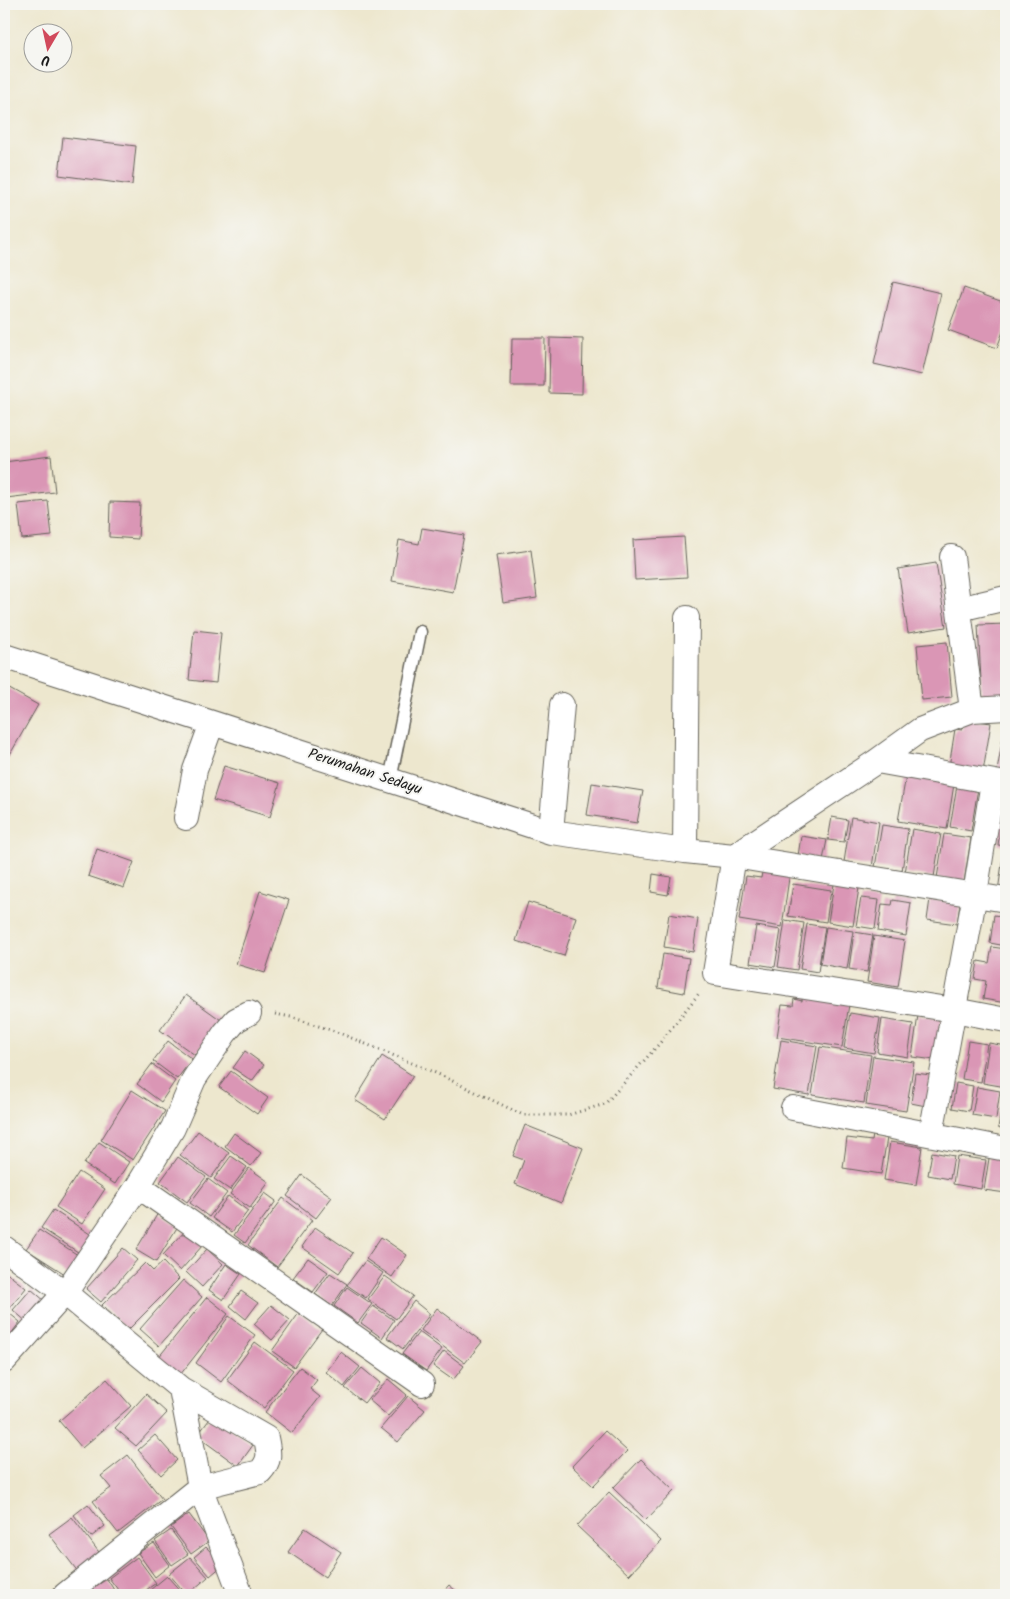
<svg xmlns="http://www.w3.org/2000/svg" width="1010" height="1599" font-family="Kalam,sans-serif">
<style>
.building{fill:#da96b5}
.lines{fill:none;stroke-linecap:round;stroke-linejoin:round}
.service-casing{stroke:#65635a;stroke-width:15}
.minor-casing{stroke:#65635a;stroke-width:26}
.path{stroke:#65635a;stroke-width:3;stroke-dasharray:1 4;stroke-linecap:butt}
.service{stroke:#fff;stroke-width:12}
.minor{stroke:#fff;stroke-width:24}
.labels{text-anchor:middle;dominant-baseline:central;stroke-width:4;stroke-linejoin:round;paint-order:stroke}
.street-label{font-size:15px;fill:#1c1c1c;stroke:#f6f6f2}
</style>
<rect width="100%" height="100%" fill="#f6f6f2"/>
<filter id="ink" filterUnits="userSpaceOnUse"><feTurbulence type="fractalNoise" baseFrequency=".02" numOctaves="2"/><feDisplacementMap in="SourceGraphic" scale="10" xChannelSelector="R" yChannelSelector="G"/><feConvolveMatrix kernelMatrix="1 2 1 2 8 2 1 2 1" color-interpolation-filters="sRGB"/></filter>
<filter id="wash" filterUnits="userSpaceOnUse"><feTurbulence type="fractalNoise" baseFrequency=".0096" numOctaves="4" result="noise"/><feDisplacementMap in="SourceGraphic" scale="20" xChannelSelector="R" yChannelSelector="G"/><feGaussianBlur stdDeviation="1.12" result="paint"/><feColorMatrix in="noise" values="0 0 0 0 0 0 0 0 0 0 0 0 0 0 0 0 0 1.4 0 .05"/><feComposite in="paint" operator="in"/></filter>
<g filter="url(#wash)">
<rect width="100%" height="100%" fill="#ede7ce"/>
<g id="blocks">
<path class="building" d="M63,137L136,146L132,185L59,175Z
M893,282L941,293L922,375L874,364Z
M964,288L1006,303V323L997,348L948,330Z
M512,338H545L544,386H511Z
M550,338L583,339L582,394L549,393Z
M51,456L55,492L6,498L4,462Z
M48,501L52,536L22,539L18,504Z
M110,502L140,503L138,539L109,537Z
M422,528L464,535L453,592L392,581L399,540L419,544Z
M684,537L687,577L635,580L633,540Z
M531,550L537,598L503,603L496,555Z
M936,563L946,627L908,633L898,569Z
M1006,624V698L982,699L978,625Z
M194,630L221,633L216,683L189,680Z
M947,642L952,697L922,700L917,645Z
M4,686L38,705L4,765Z
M964,719L991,723L983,772L949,767L955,729L962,730Z
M1003,736L1006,737V772L997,771Z
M224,766L280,783L270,817L213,800Z
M906,776L954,784L947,829L898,821Z
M592,783L643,791L637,823L587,815Z
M957,785L978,788L971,831L950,827Z
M1005,797H1006V846L998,845Z
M832,817L848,820L844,842L828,840Z
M851,817L879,822L872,867L844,862Z
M882,825L908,829L902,871L875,867Z
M912,829L941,834L934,877L905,873Z
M944,834L971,838L964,882L937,878Z
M801,836L827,840L823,860L798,856Z
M97,849L134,862L124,888L88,876Z
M1004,850L1006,851V893L998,891Z
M763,867L790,871L782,927L739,920L746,876L761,878Z
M653,874L671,877L668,895L651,892Z
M793,884L831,890L826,922L788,916Z
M834,884L859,888L853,926L828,922Z
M260,891L289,900L265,973L236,964Z
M861,898L879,900L875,929L856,926Z
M930,899L960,904L957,924L927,920Z
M893,900L911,903L906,936L878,931L882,904L892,905Z
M528,902L576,917L564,956L516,941Z
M669,914L698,919L693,952L664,947Z
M994,915L1006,917V946L990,943Z
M785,920L804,923L797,970L778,967Z
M807,924L825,927L818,972L800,969Z
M756,926L781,930L775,967L750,963Z
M826,927L853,931L847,969L820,964Z
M854,932L873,935L867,972L849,969Z
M874,936L905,941L898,987L867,982Z
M992,947L1006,949V1003L983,999L986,981L975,979L978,961L989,963Z
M663,954L689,958L684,993L658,988Z
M803,992L850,999L842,1047L777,1037L782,1005L793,1006L794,999L802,1001Z
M186,995L221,1020L195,1055L160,1030Z
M850,1013L880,1018L874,1053L844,1048Z
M918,1015L942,1018L935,1060L912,1057Z
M882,1019L913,1024L908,1057L877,1052Z
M781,1040L817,1046L809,1095L773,1089Z
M168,1041L192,1059L177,1079L153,1061Z
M968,1041L987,1044L981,1082L962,1079Z
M989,1043L1006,1046V1087L983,1083Z
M820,1047L871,1055L864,1103L812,1095Z
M245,1051L264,1065L252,1081L233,1068Z
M382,1056L413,1076L385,1119L355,1100Z
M873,1056L914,1062L906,1111L866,1105Z
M152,1064L175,1081L161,1102L137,1084Z
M231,1071L268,1098L257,1114L219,1087Z
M915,1073L931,1075L926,1106L911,1103Z
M956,1083L973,1086L969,1111L952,1108Z
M977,1087L1000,1091L996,1119L972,1115Z
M132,1090L165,1111L133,1160L101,1140Z
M1004,1092L1006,1093V1129L998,1128Z
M525,1125L583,1148L561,1203L515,1184L524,1160L513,1156Z
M198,1131L229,1153L211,1178L180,1155Z
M234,1133L261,1153L251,1166L225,1146Z
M873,1135L887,1138L881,1174L843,1168L847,1138L872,1141Z
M99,1142L129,1162L115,1184L84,1164Z
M890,1142L922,1147L916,1185L884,1180Z
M932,1152L954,1156L950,1179L928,1175Z
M990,1152L1006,1155V1193L984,1190Z
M231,1156L247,1167L230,1190L214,1179Z
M957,1156L986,1160L981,1189L953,1184Z
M178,1157L206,1177L187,1202L160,1182Z
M249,1168L269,1182L250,1208L230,1194Z
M79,1172L105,1189L82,1224L56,1207Z
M302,1175L332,1197L316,1218L287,1196Z
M208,1179L227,1193L209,1217L190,1203Z
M265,1193L276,1201L245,1243L234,1235Z
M228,1196L248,1211L232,1232L212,1218Z
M283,1198L312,1220L277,1267L248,1245Z
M53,1210L93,1236L81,1254L41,1228Z
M158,1213L178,1226L156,1262L136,1250Z
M315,1227L353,1253L339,1273L302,1247Z
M39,1230L81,1257L68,1276L26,1249Z
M186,1230L203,1245L180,1271L163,1255Z
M381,1237L407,1255L392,1277L366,1259Z
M123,1248L137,1260L101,1302L86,1289Z
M207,1249L223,1264L202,1287L186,1272Z
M308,1258L328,1272L313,1292L293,1278Z
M365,1261L383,1273L366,1298L347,1285Z
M163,1262L179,1279L128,1330L102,1305L145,1263L153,1271Z
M226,1264L241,1274L223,1300L209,1290Z
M4,1271L26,1288L10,1308L4,1303Z
M330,1273L347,1284L332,1306L315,1294Z
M385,1276L413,1296L396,1319L368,1299Z
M183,1280L202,1297L159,1346L140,1329Z
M347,1287L372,1304L358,1323L334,1306Z
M31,1289L46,1302L28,1323L13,1310Z
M241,1291L258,1303L246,1319L230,1306Z
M207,1297L228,1314L180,1375L158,1358Z
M414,1301L430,1314L403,1349L387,1337Z
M271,1305L290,1320L272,1340L254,1324Z
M373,1306L394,1320L382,1338L361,1323Z
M437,1308L482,1342L465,1363L421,1330Z
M4,1309L20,1322L4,1343Z
M299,1313L322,1329L294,1367L272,1351Z
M229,1316L255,1335L221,1382L196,1363Z
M419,1332L442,1349L426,1371L402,1354Z
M255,1342L293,1370L264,1408L227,1380Z
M444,1351L464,1366L453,1380L433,1366Z
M341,1352L360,1367L344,1387L326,1372Z
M300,1367L317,1380L310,1389L320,1397L292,1433L265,1412Z
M362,1368L380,1383L364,1403L345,1388Z
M107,1379L131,1406L82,1448L59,1421Z
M388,1379L407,1395L388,1416L369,1400Z
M146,1394L167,1413L136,1446L115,1428Z
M408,1396L425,1410L398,1442L381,1428Z
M212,1416L253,1445L238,1466L197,1436Z
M605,1431L627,1451L593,1486L572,1466Z
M155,1435L177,1460L161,1475L138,1450Z
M128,1455L162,1499L118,1533L93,1501L111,1488L101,1476Z
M641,1459L674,1491L646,1520L613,1488Z
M609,1492L661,1541L629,1575L577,1526Z
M88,1504L105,1526L91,1537L74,1515Z
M189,1514L209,1541L191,1554L171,1527Z
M72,1517L105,1560L82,1577L49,1534Z
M305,1528L341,1552L325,1577L288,1552Z
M171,1530L188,1554L172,1565L155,1541Z
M154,1543L170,1565L155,1577L138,1553Z
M206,1547L223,1565L210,1576L194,1557Z
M137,1557L156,1583L139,1595H122L109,1578Z
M190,1557L208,1577L187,1595L169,1574Z
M167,1576L184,1595H155L150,1590Z
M107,1579L116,1593L113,1595H94L90,1590Z
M449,1585L461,1595H440Z
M425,1589L432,1595H419Z"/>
</g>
</g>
<g filter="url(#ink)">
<use href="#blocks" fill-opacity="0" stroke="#65635a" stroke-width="1"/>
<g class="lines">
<g class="service-casing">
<path id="service" d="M390,780L420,632"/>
</g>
<g class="minor-casing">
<path id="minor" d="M952,557L972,710
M959,609L1006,598
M4,656L551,832L685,851L734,856L1006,900
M1006,708L972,710L920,730L877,761L734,856L715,973L954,1010L1006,1020
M877,761L1006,784
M186,818L195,770L212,723
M551,832L562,705
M685,851L687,618
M793,1108L1006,1149
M931,1134L975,894L993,782
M138,1186L422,1384
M4,1248L65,1293L181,1389L266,1438C269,1453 271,1460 260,1472L200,1487L65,1595
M4,1361L65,1293L138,1186L173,1128L194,1079L225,1033L236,1020L249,1013
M181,1389L200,1487L241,1595"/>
</g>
<path class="path" d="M275,1014L291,1017L337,1032L438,1074L523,1115H568L605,1104L659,1044L700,992"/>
<use href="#service" class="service"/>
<use href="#minor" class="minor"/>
</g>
</g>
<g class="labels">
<g class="street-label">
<text transform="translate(365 772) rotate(18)">Perumahan Sedayu</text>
</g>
</g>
<rect width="1010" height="1599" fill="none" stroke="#f6f6f2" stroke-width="20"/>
<g transform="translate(48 48) rotate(189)"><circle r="24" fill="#f6f6f2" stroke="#9f9f9c"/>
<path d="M0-4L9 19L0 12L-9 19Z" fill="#d1495b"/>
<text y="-8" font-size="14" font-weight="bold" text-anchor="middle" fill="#1c1c1c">U</text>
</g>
</svg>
